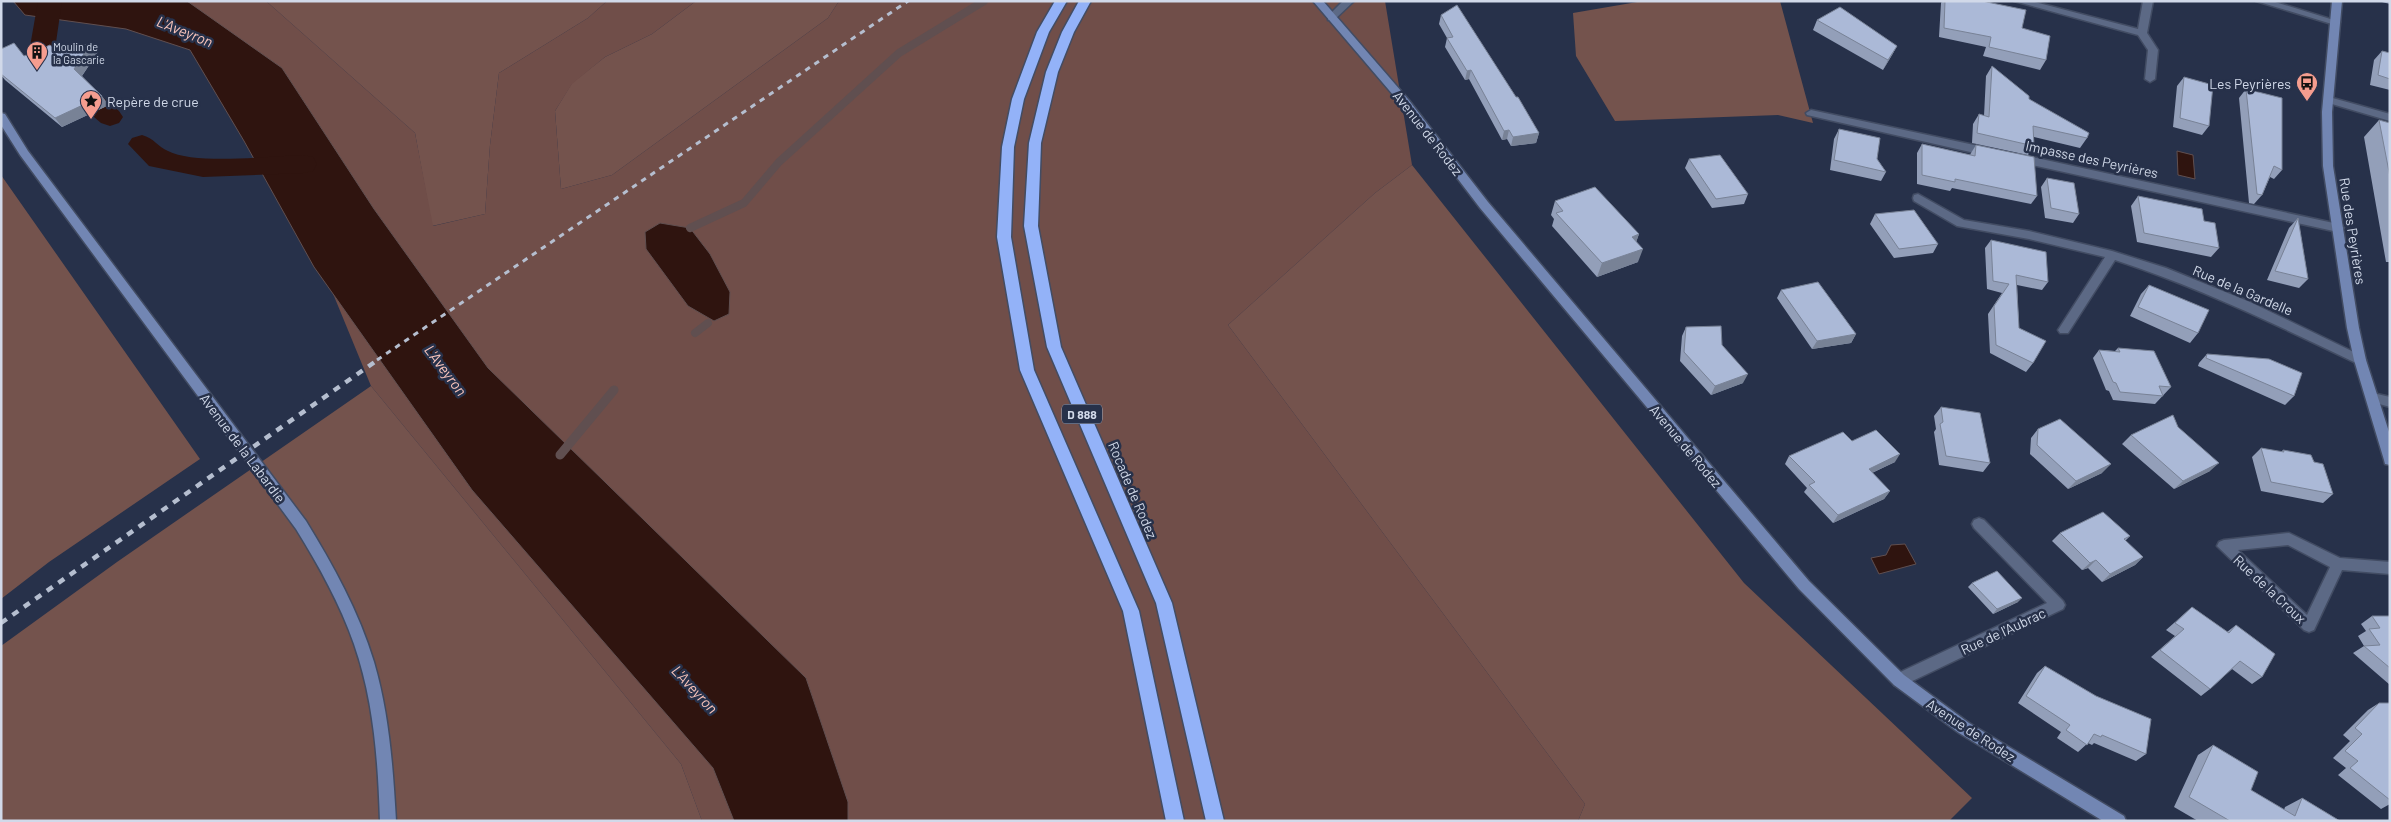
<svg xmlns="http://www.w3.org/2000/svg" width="2391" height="822" font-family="Barlow,sans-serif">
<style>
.green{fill:#74534d}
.forest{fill:#704e49}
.water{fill:#2f140f;stroke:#604f50}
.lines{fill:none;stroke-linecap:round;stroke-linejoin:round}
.stream-far1{stroke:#604f50;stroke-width:8}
.stream{stroke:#604f50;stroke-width:9}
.canal{fill:#2f140f;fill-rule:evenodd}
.street-casing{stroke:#424c63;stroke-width:3}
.secondary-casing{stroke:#424c63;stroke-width:3}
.highway-casing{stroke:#424c63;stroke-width:3}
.street{fill:#5c6985;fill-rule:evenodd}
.secondary{fill:#7286b3;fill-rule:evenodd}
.highway{fill:#93b2f8;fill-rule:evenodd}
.rail-far1{stroke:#b5becf;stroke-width:3;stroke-dasharray:5.5 5.5;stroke-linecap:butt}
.rail{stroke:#b5becf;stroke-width:4.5;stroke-dasharray:7 7;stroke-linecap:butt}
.wall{fill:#939fb9}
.shaded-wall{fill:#788296}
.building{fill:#abb9d7;stroke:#788296}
.labels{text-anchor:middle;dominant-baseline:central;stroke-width:5;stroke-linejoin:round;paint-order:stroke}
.far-poi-label{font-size:11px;fill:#d1d9e9;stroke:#27314a;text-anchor:start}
.shield{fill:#27314a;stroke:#9ea7b9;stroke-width:1}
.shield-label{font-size:12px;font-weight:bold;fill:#d1d9e9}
.poi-label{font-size:14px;fill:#d1d9e9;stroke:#27314a;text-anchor:end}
.street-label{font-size:14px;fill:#d1d9e9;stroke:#27314a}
.water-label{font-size:15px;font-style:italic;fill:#f8c4bb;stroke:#27314a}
</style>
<rect width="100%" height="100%" fill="#27314a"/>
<path class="green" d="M266,1H607L588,18L499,73L490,145L485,214L432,226L415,133Z
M696,1H839L828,18L612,175L561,189L555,111L572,83L605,57L652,34Z
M1643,1H1780L1813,123L1778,115L1615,121L1576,56L1573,13Z
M1412,165L1744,583L1972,798L1949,821H1578L1585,804L1228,325L1375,193Z
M1,175L200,459L49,562L1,599Z
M371,386L681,764L702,821H1V646L117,562Z"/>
<path class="forest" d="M169,1H266L415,133L433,226L485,214L490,145L499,73L588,18L607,1H696L652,34L605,57L572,84L555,111L561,189L612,175L828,18L839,1H1385L1412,165L1375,193L1228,325L1585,804L1578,821H702L681,764L371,386L313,245Z"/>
<path class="water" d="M13,1H187L282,68L374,209L488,368L806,678L848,802V821H734L713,768L472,490L314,267L244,141L190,50L126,29L25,15Z
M2177,151L2193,155L2195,179L2178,175Z
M660,223L690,228L710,254L730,292L729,314L714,321L688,306L646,249L645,232Z
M1905,544L1916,564L1879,574L1871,558L1886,555L1891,545Z"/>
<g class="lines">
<path class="stream-far1" d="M690,228L744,203L779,162L899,53L984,1
M695,333L708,323"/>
<path class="stream" d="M560,455L614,390"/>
<path class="canal" d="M38,1H62L54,56L119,111L123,117L119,123L110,126L101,123L32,64L28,58Z
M142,135C154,138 158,147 168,151C194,165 271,156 303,155L313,157L317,164L313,171L303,173L203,177L149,166L128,144L132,138Z"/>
<g class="street-casing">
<path id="street" d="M1343,1H1354L1334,20H1328V16Z
M2014,1H2031L2138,29L2143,1H2153L2147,33L2158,50L2155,79L2150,82L2145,79L2148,50L2138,35Z
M2256,1H2272L2340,22L2335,25Z
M2329,97L2390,114V121L2325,102V98Z
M1811,110L1988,148L1993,152L1988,156L1807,115L1806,113Z
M2018,154L2338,224L2344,228L2338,232L2014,161L2013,158Z
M1918,194L1964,220L2029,231L2112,251L2166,268L2250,302L2364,357L2366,360L2360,365L2356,363C2277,325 2198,287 2115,260L2068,333H2060L2058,330L2060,327L2105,257L2029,239L1957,226L1914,201L1913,198L1914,195Z
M2373,393L2390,397V407L2369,401L2367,398L2369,395Z
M1979,518L1984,520L2063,601L2065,605L2063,609L1904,685L1899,687L1894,685L1892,680L1894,675L2047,603L1974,528L1972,524L1974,520Z
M2289,533L2340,558L2390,562V574L2342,570L2314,630L2309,632L2304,630L2217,546L2219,542L2224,540ZM2288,545L2330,567L2307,615L2238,550Z"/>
</g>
<g class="secondary-casing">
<path id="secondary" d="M1313,1H1323L1408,99L1488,202L1809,581L1904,675L1969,723L2124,816L2126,821H2103L1959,733L1894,685L1799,589L1480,208L1400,103Z
M2332,1H2342L2332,112L2333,166L2359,328L2366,360L2390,435V465L2385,464L2384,460L2354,360L2347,328L2323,166L2322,112Z
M1,113L5,114L28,151L306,521C333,565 359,612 374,662C389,713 393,767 396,821H380C378,761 374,701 354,644C340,604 319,566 296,529L20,155L1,125Z"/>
</g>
<g class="highway-casing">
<path id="highway" d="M1055,1H1067L1049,32L1024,99L1014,147L1011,237L1034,370L1139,611L1184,821H1166L1123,611L1020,370L997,237L1002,147L1012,99L1037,32Z
M1079,1H1091L1074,32L1058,72L1041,143L1038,226L1061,347L1172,603L1224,821H1206L1156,603L1047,347L1024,226L1029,143L1046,72L1062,32Z"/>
</g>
<use href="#street" class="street"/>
<use href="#secondary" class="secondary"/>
<use href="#highway" class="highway"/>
<path class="rail-far1" d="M377,360L908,1"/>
<path class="rail" d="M1,623L379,359"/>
</g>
<path class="wall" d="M1942,1H1982L2022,28L2046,60L2040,70L1983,56L1986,47L1939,37L1941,3Z
M2382,1H2390V4L2382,2Z
M1441,15L1539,133L1536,143L1511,146L1507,139L1502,140L1469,79L1465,80L1445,47L1447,38L1439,24Z
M1817,20L1897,46L1892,55L1883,70L1813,30Z
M1,49L25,56L60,53L98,52L82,76L109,105L62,127L5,80L1,75Z
M2382,51L2390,53V90L2370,85L2374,60Z
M1992,66L2029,99L2087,138L2080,148L2034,137V146L2028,155L1972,143L1973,124L1979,114L1984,116L1986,76Z
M2184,77L2209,126L2202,135L2173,127L2177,86Z
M2246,89L2282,170L2274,179L2270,177L2262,195L2254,204L2249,203L2239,98Z
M2379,120L2390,123V262H2386L2364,137Z
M1839,129L1877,159L1886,172L1881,181L1830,170L1834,139Z
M1922,144L1970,155L1971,153L1976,145L2037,196L2031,204L1952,188L1950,191L1917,184V153Z
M1689,159L1748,194L1744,204L1712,208L1685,168Z
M2047,178L2079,214L2073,223L2045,218L2041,187Z
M2138,196L2204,221L2219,248L2211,257L2137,242L2131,206Z
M1555,201L1639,234L1636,242L1638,262L1597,277L1552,226L1554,219L1551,215Z
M1875,214L1938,244L1933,253L1894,258L1870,224Z
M2298,218L2308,279L2299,288L2267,280L2289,228Z
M1991,240L2048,282L2042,290L2017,285L2019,328L2033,363L2026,372L1990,353L1988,314L2002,293L1987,289L1985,248Z
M2149,285L2198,333L2190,343L2130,316L2141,294Z
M1781,290L1856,334L1851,343L1812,349L1777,298Z
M1686,327L1722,345L1743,383L1711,395L1680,361L1682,336Z
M2118,348L2171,387L2155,404L2113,400L2109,391L2106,390L2093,358L2099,350L2115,351Z
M2207,354L2294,396L2285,405L2198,366L2199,363Z
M1941,407L1990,463L1983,472L1939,465L1934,432L1936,429L1934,416Z
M2178,427L2210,471L2174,489L2122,444L2131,435Z
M2038,429L2102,473L2068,489L2030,454L2031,438Z
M1852,441L1895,462L1872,473L1890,491L1884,499L1833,523L1804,492L1807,488L1785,464L1789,456Z
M2261,448L2281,452L2283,450L2314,462L2333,494L2323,503L2261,491L2252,457Z
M2060,533L2130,536L2125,541L2143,557L2135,565L2102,582L2088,568L2082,570L2052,541Z
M1972,583L2018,602L1993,614L1968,587Z
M2192,607L2227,632L2236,625L2262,677L2252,684L2232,669L2210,689L2201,696L2151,657L2175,636L2166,630Z
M2372,616H2390V685L2353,653L2364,646L2358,636L2366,631L2361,624Z
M2045,666L2146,754L2136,761L2094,743L2092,745L2088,743L2078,752L2057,738L2061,732L2018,703L2037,673Z
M2379,703H2390V804L2381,809L2338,775L2346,768L2333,758L2350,741L2343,735L2368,710Z
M2213,745L2251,790L2284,810L2285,807L2302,798L2340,821H2198L2174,807L2198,755Z"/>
<path class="shaded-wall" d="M91,43L98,52L81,77L74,69Z
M1897,46L1892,55L1883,70L1888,60Z
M1471,70L1469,79L1465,80L1467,71Z
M102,96L109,105L62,127L55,118Z
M1509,130L1507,139L1502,140L1504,131Z
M1539,133L1536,143L1511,146L1513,137Z
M1639,234L1634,248L1632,237Z
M1643,249L1638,262L1597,277L1602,263Z
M1856,334L1851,343L1812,349L1817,341Z
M1748,374L1743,383L1711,395L1715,386Z
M1900,454L1895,462L1863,477L1869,469Z
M2219,463L2210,471L2174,489L2183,481Z
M2111,464L2102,473L2068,489L2076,481Z
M1890,491L1884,499L1833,523L1838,515Z
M2143,557L2135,565L2102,582L2110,574Z
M2096,560L2088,568L2082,570L2090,563Z
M2022,598L2018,602L1993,614L1997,609Z"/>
<path class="building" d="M1945,1H1982L2026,10L2022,28L2050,36L2046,60L1989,47L1991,37L1944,28Z
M1457,5L1516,97H1518L1539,133L1513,137L1509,130L1504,131L1471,70L1467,71L1447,38L1453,37L1441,15Z
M1840,7L1897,46L1888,60L1817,20Z
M14,43L24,56L50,45L60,53L91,43L74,69L102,96L55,118L1,74V49Z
M2382,51L2390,53V79L2378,75Z
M1992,66L2029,96V99L2089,133L2087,138L2033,126L2034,146L1977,133L1979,114L1989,117Z
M2184,77L2213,85L2209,126L2180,118Z
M2246,89L2282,98V170L2274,166L2262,195L2257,194Z
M2379,120L2390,123V177Z
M1839,129L1880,138L1877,159L1886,172L1834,160Z
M1922,144L1975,156L1976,145L2034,157L2037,196L1955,179V182L1922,175Z
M1720,155L1748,194L1716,199L1689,159Z
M2047,178L2074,183L2079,214L2051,208Z
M1595,187L1639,234L1632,237L1643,249L1602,263L1556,213L1563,211L1555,201Z
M2138,196L2202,209L2204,221L2215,223L2219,248L2144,233Z
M1914,210L1938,244L1899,249L1875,214Z
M2298,218L2308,279L2275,271Z
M1991,240L2046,252L2048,282L2016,275L2019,328L2046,341L2033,363L1996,345L1994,306L2009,284L1993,281Z
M1818,282L1856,334L1817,341L1781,290Z
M2149,285L2209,310L2198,333L2138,307Z
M1721,326L1722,345L1748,374L1715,386L1684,352L1686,327Z
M2118,348L2154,351L2171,387L2159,386L2163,396L2120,392L2116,383L2113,382L2099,350L2120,352Z
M2207,354L2269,359L2302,373L2294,396L2206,358Z
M1941,407L1980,413L1990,463L1946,456L1940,424L1943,422Z
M2173,415L2178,427L2219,463L2183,481L2131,435Z
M2060,419L2111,464L2076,481L2037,445L2038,429Z
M1876,430L1900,454L1869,469L1890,491L1838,515L1809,485L1815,482L1789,456L1843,432L1852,441Z
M2261,448L2284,452L2283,450L2311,455L2314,462L2323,464L2333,494L2271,482Z
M2103,512L2130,536L2124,539L2143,557L2110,574L2096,560L2090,563L2060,533Z
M1997,571L2022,598L1997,609L1972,583Z
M2192,607L2229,633L2236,625L2275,654L2262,677L2240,661L2210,689L2160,650L2184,629L2175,623Z
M2372,616H2390V668L2364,646L2380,645L2369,629L2380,628Z
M2045,666L2096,696L2151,719L2146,754L2102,735L2101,737L2094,734L2087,745L2066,730L2070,725L2026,696Z
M2379,703H2390V800L2350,768L2358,761L2345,751L2362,734L2355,728Z
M2213,745L2258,772L2251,790L2295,816L2302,798L2340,821H2230L2189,797Z"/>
<defs>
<g id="building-pin" transform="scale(1.125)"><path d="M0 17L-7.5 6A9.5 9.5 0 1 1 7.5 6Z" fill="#f59d8f" stroke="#27314a"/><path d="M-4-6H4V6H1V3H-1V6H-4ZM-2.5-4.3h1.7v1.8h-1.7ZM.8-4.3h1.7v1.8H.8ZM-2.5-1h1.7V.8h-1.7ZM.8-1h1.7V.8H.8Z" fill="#111"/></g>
<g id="bus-pin" transform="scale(1.125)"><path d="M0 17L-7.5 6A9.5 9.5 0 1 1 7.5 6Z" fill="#f59d8f" stroke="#27314a"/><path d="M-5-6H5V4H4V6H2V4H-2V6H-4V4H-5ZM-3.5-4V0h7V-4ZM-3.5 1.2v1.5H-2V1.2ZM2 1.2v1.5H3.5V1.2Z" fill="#111"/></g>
<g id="sight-pin" transform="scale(1.125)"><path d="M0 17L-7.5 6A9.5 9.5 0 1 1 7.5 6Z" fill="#f59d8f" stroke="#27314a"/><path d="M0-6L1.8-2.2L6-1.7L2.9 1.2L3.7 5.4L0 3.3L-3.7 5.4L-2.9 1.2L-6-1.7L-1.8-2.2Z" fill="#111"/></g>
</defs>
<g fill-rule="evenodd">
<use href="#building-pin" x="37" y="52"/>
<use href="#bus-pin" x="2307" y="83"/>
<use href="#sight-pin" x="91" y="101"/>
</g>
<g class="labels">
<g class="far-poi-label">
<text x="53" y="46">Moulin de<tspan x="53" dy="13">la Gascarie</tspan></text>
</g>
<rect class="shield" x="1062" y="404.5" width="40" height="19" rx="4"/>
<g class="shield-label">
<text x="1082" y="414">D 888</text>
</g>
<g class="poi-label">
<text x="2291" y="83">Les Peyrières</text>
<text x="107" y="101" text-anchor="start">Repère de crue</text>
</g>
<g class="street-label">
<text transform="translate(1428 133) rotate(52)">Avenue de Rodez</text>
<text transform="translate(2092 159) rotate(12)">Impasse des Peyrières</text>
<text transform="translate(2353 231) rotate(81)">Rue des Peyrières</text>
<text transform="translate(2243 290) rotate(23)">Rue de la Gardelle</text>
<text transform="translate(1686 446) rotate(50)">Avenue de Rodez</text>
<text transform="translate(243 448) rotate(53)">Avenue de la Labardie</text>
<text transform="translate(1133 490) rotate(67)">Rocade de Rodez</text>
<text transform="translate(2270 589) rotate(43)">Rue de la Croux</text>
<text transform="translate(2003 631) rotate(-25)">Rue de l'Aubrac</text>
<text transform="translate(1971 730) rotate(33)">Avenue de Rodez</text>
</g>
<g class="water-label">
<text transform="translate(185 31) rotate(22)">L'Aveyron</text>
<text transform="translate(446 370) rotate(53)">L'Aveyron</text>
<text transform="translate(695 689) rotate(47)">L'Aveyron</text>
</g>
</g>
<rect width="2391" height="822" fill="none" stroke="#d1d9e9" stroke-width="5"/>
</svg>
